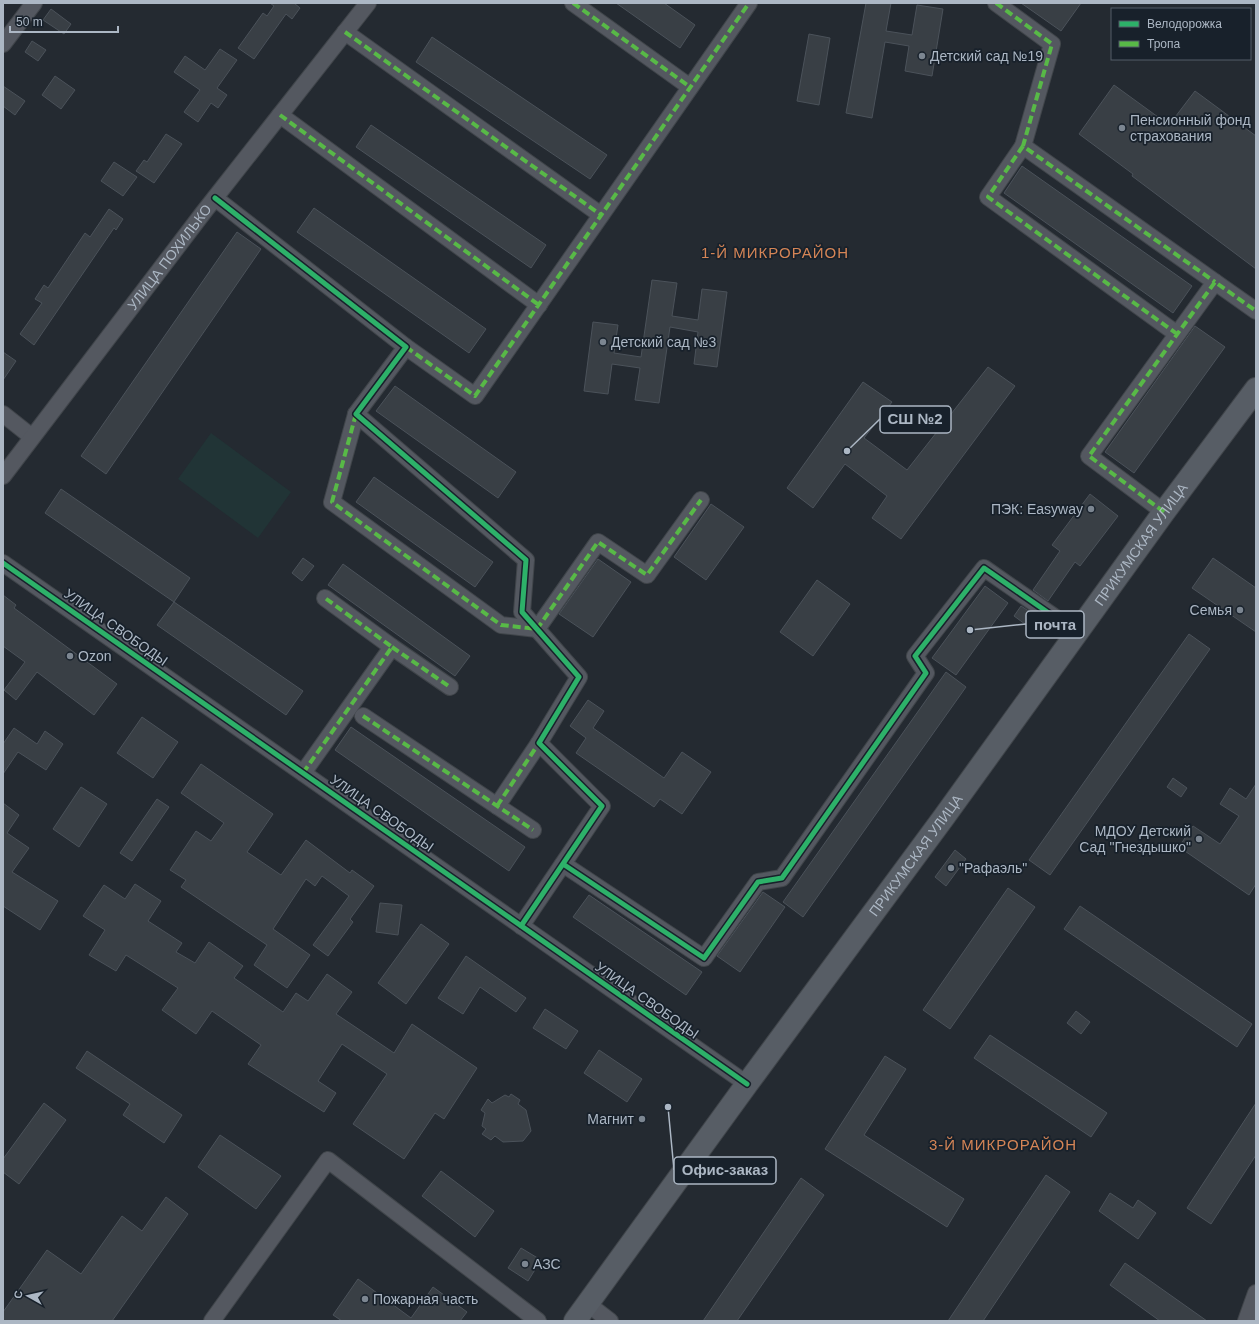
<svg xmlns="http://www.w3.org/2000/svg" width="1259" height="1324" font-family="Arial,sans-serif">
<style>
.green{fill:#213436}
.building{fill:#393f45;stroke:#4b525a}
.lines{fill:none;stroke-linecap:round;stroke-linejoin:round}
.street-casing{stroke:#40454a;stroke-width:18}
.secondary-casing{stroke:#40454a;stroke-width:24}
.street{stroke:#545860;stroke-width:16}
.secondary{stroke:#575d65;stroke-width:22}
.quiet{stroke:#58b947;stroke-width:4;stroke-dasharray:8 4;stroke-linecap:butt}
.cycleway-casing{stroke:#18212b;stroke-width:8}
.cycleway{stroke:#2db169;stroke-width:5}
.poi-dot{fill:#7c8691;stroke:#18212b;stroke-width:1.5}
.labels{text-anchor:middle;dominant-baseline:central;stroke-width:3.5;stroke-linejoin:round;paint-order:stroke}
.poi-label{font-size:14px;fill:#acb7c4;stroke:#18212b;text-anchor:start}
.street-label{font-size:14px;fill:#acb7c4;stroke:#18212b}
.neighbourhood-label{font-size:15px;letter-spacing:1px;fill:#d58556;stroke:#18212b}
.leader{fill:none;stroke:#acb7c4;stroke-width:1.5}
.callout-dot{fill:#acb7c4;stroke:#18212b;stroke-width:1.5}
.callout{fill:#18212b;stroke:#acb7c4;stroke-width:1.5}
.callout-label{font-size:15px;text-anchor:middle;font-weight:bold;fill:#acb7c4}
</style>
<rect width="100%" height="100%" fill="#242a31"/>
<path class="green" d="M211,433L291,492L258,538L178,479Z"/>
<path class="building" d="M270,3H294L300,8L292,19L286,14L254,59L238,48L263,13L267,16L274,6Z
M616,3H664L695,25L680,48Z
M866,3H891L886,31L912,35L917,5L943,9L932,76L905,71L909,46L885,42L872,118L846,113Z
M1021,3H1081L1061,31Z
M51,9L71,24L64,34L43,20Z
M809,34L830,38L819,105L797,101Z
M432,37L607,155L590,179L416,62Z
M32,41L46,50L38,61L25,52Z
M220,49L237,60L217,88L227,95L218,108L211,103L198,122L184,112L200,90L174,72L185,56L205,70Z
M55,76L75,90L61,109L42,95Z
M1114,85L1169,125L1195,91L1256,136V269L1132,176L1133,174L1079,134Z
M3,86L25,101L15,115L3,106Z
M371,125L546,245L531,268L356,147Z
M166,134L182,144L154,183L136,171L144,160L147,162Z
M114,162L137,177L123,196L101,181Z
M1022,166L1192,286L1173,313L1004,193Z
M314,208L486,329L469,353L297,232Z
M109,209L123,219L116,230L114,228L34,345L20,334L42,303L35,299L44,285L48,288L85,233L90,237Z
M237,232L261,249L106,474L81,456Z
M652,280L677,283L672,316L698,320L702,289L727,292L717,367L694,364L698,332L670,327L659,403L635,400L640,368L612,364L608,394L584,391L593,322L618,325L614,353L641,357Z
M1195,326L1225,347L1134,473L1105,452Z
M3,352L16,361L3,380Z
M988,367L1015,386L901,539L872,518L887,496L845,464L813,508L787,488L863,382L892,402L864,438L907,470Z
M395,386L516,472L498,498L376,411Z
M374,477L493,562L475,587L356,502Z
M61,489L190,578L174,602L45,513Z
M1090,494L1118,516L1080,566L1075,562L1048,601L1033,590L1060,551L1052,545Z
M711,504L744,527L706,580L674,557Z
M303,558L314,566L302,581L292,573Z
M1213,558L1256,588V632L1192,588Z
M598,559L631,582L593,637L559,614Z
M343,564L470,656L455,676L328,585Z
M817,580L850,604L813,656L780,632Z
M985,586L1008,603L956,675L932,658Z
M3,595L16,605L14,608L117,684L94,715L37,672L16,700L4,690L25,662L3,646Z
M174,602L303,691L286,715L157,625Z
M1021,606L1036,616L1029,627L1014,616Z
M1189,634L1210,649L1050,875L1029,860Z
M946,672L966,687L803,917L783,902Z
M588,700L604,711L593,728L664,778L682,752L711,772L682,814L660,799L654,807L576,753L586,738L570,726Z
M142,717L178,742L153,778L117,753Z
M351,727L525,847L509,871L335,750Z
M14,728L37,744L45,731L63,744L46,770L18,752L3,774V744Z
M201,764L273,814L247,852L281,875L306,840L350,873L352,870L374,886L350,919L353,922L328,956L313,945L349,896L322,876L315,886L306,879L273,929L310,955L287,988L254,965L267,945L181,887L186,880L170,870L196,831L211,841L224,823L181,793Z
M1173,778L1187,788L1181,797L1167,787Z
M1256,784V884L1249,895L1179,847L1193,826L1220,844L1239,816L1220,804L1230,788L1246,799Z
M81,787L107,804L79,847L53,829Z
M157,799L169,807L132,861L120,853Z
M3,803L19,815L7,833L29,848L12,872L58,901L40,930L3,906Z
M955,850L966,859L946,886L935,877Z
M135,884L161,901L148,921L182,943L176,952L195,963L209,942L243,966L234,978L283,1012L296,993L308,1001L327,974L352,992L336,1014L394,1053L412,1024L477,1068L444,1119L435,1113L404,1159L353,1124L387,1074L342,1044L318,1081L336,1093L324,1112L248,1064L261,1045L212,1011L196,1034L162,1010L178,988L126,955L116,971L89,955L105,930L83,916L104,885L125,899Z
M1008,888L1035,907L950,1029L923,1010Z
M763,892L785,907L740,972L717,956Z
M589,895L702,972L686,995L573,917Z
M380,903L402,905L398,935L376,932Z
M1080,906L1252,1024L1237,1047L1064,929Z
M421,924L449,944L406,1004L378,983Z
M466,956L526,998L516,1012L480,987L463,1014L438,998Z
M545,1009L578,1031L566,1049L533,1028Z
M1076,1011L1090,1022L1081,1034L1067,1023Z
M990,1035L1107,1113L1091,1137L974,1058Z
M599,1050L642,1079L627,1102L584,1073Z
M87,1051L182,1115L164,1143L123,1115L130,1104L76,1068Z
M885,1056L906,1069L864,1135L964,1199L947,1227L825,1149Z
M511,1094L520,1100L518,1104L526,1110L531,1131L523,1141L503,1142L495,1136L491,1140L482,1134L486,1129L482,1126L485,1113L481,1110L488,1099L492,1103L505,1095L509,1097Z
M44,1103L66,1120L19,1184L3,1172V1159Z
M1256,1103V1155L1211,1224L1187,1208Z
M220,1135L281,1176L256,1209L198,1167Z
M441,1171L494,1211L475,1237L422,1196Z
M1046,1175L1070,1192L983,1321H948Z
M801,1178L824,1195L737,1321H703Z
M1110,1193L1133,1208L1138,1200L1156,1213L1138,1239L1099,1211Z
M166,1197L188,1214L112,1321H3V1312L47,1250L81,1274L122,1216L142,1231Z
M521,1248L541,1260L528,1281L508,1268Z
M1125,1263L1207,1321H1160L1110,1285Z
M358,1279L411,1318L433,1287L467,1312L460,1321H342L333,1315Z"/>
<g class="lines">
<g class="street-casing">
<g id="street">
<path d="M573,3L690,87"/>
<path d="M996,3L1052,44L1023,146L1215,282"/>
<path d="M345,32L601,215"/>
<path d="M3,44L34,3"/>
<path d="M280,115L539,305"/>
<path d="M1023,146L988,197L1177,334"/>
<path d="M215,198L406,347L356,414L526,560L522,612L579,677L539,743L602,806L521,926"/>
<path d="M406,347L475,396L749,3"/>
<path d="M3,414L32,437"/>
<path d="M356,414L332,502L501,625L537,629L598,542L647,575L701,500"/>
<path id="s1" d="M3,476L203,213L368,3"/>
<path d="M1164,512L1089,456L1215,282L1256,311"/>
<path d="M3,563L747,1084"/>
<path d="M392,647L450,687"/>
<path d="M363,716L533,830"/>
<path d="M303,773L392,647L325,598"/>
<path d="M497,806L539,743"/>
<path d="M563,864L704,958L758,882L782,878L926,673L915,656L984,568L1076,632"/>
<path d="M588,1304L610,1321"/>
<path d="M212,1321L328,1160L538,1321"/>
<path d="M1246,1321L1256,1293"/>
</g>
</g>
<g class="secondary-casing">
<g id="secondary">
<path id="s2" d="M575,1321L747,1084L944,817L1164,512L1256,389"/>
</g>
</g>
<use href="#street" class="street"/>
<use href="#secondary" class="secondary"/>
<path class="quiet" d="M573,3L690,87
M996,3L1052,44L1023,146L1215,282
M345,32L601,215
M280,115L539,305
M1023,146L988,197L1177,334
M406,347L475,396L749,3
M356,414L332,502L501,625L537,629L598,542L647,575L701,500
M1164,512L1089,456L1215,282L1256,311
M392,647L450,687
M363,716L533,830
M303,773L392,647L325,598
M497,806L539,743"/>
<g class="cycleway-casing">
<path id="cycleway" d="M215,198L406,347L356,414L526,560L522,612L579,677L539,743L602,806L521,926
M3,563L747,1084
M563,864L704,958L758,882L782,878L926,673L915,656L984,568L1076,632"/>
</g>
<use href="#cycleway" class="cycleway"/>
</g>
<g class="poi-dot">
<circle cx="922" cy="56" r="4"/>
<circle cx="1122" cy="128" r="4"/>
<circle cx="603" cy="342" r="4"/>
<circle cx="1091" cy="509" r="4"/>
<circle cx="1240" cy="610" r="4"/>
<circle cx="70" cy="656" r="4"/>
<circle cx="1199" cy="839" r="4"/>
<circle cx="951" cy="868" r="4"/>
<circle cx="642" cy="1119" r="4"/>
<circle cx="525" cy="1264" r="4"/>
<circle cx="365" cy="1299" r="4"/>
</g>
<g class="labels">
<g class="poi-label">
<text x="930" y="56">Детский сад №19</text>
<text x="1130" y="120">Пенсионный фонд<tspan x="1130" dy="16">страхования</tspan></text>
<text x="611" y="342">Детский сад №3</text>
<text x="1083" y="509" text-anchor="end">ПЭК: Easyway</text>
<text x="1232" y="610" text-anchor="end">Семья</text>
<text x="78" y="656">Ozon</text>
<text x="1191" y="831" text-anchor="end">МДОУ Детский<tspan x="1191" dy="16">Сад "Гнездышко"</tspan></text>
<text x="959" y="868">"Рафаэль"</text>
<text x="634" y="1119" text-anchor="end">Магнит</text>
<text x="533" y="1264">АЗС</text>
<text x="373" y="1299">Пожарная часть</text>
</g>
<g class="street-label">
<text stroke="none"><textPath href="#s1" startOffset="275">УЛИЦА ПОХИЛЬКО</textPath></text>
<text stroke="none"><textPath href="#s2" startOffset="961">ПРИКУМСКАЯ УЛИЦА</textPath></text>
<text transform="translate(116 627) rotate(35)">УЛИЦА СВОБОДЫ</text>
<text transform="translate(382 813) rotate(35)">УЛИЦА СВОБОДЫ</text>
<text stroke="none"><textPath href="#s2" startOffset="577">ПРИКУМСКАЯ УЛИЦА</textPath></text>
<text transform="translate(647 1000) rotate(35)">УЛИЦА СВОБОДЫ</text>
</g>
<g class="neighbourhood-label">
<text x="775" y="252">1-Й МИКРОРАЙОН</text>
<text x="1003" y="1144">3-Й МИКРОРАЙОН</text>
</g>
</g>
<path class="leader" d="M847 451L880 419M970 630L1026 624M668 1107L674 1170"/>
<g class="callout-dot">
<circle cx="847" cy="451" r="4"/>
<circle cx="970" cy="630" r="4"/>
<circle cx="668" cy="1107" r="4"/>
</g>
<g class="callout">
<rect x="880" y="406" width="71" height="27" rx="4"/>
<rect x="1026" y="611" width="58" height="27" rx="4"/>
<rect x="674" y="1157" width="102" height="27" rx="4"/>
</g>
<g class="callout-label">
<text x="915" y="424">СШ №2</text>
<text x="1055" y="630">почта</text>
<text x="725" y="1175">Офис-заказ</text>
</g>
<rect width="1259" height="1324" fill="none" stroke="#acb7c4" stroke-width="8"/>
<rect x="1111" y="8" width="140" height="52" fill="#18212b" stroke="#535d68"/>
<rect x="1119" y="21" width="20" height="6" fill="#2db169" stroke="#535d68"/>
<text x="1147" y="28" font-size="12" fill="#acb7c4">Велодорожка</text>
<rect x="1119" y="41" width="20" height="6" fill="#58b947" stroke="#535d68"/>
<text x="1147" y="48" font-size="12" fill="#acb7c4">Тропа</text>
<g transform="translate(28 1296) rotate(278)" stroke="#18212b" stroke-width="3" paint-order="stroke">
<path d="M0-3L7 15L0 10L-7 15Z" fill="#acb7c4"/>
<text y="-6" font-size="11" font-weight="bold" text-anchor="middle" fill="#acb7c4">С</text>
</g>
<path d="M10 26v6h108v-6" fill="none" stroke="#acb7c4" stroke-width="2"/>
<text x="16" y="26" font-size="12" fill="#acb7c4" stroke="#18212b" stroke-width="3" paint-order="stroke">50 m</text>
</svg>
